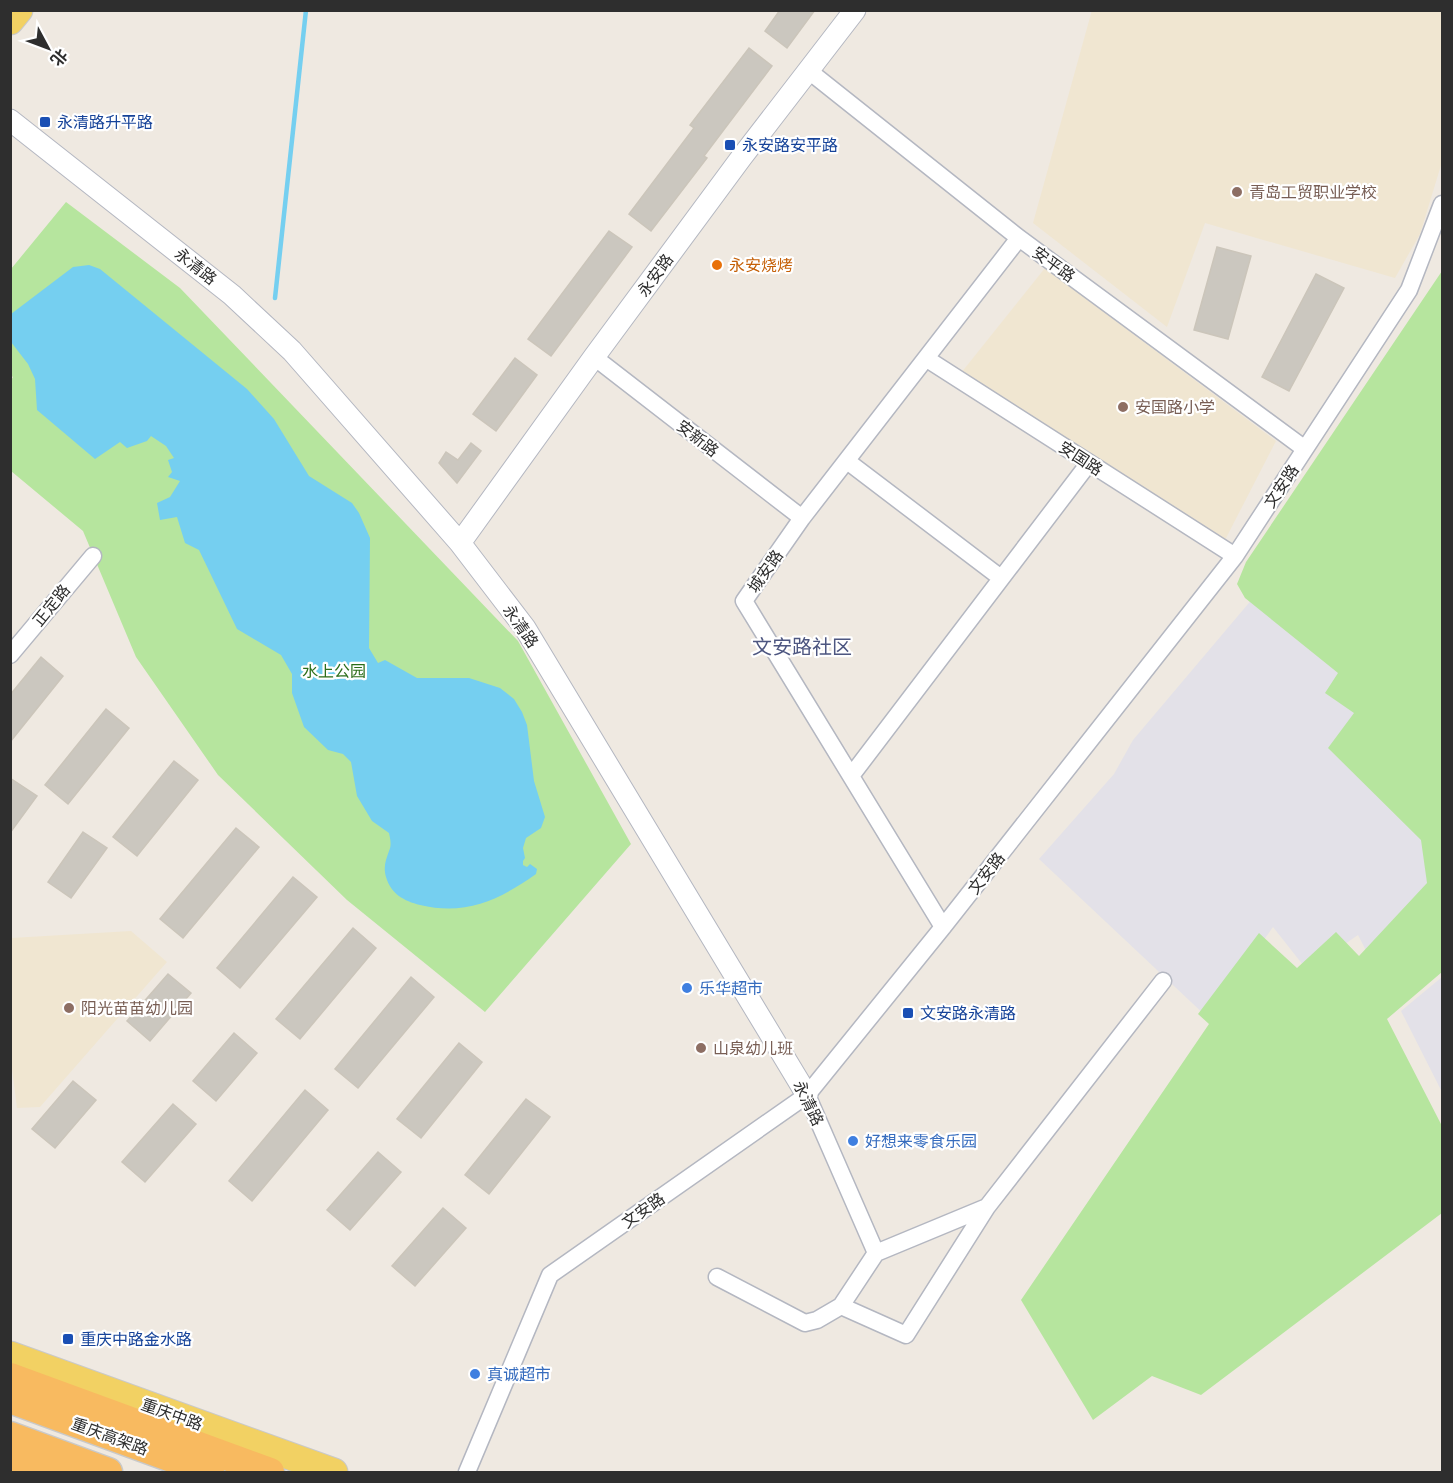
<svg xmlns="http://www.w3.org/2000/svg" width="1453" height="1483" font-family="'PT Sans Narrow','Noto Sans SC',sans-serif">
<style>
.industrial{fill:#e3e1e8}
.education{fill:#f0e6d1}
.green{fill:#b6e59e}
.water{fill:#75cff0}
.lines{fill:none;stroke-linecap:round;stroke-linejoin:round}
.stream{stroke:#75cff0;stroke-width:4.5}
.building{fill:#cbc7bf;stroke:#cbc5ba;stroke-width:1.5}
.minor-casing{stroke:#b4b7c1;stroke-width:19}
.tertiary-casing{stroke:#b4b7c1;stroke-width:23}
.primary-casing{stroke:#c9c9c9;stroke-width:29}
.trunk-casing{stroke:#c9c9c9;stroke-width:31}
.minor{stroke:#fff;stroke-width:16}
.tertiary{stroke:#fff;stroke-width:21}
.primary{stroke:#f2d163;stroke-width:27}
.trunk{stroke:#f8ba60;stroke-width:28}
.transit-dot{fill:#1a4fb4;stroke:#fff;stroke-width:2}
.education-dot{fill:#8d6e63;stroke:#fff;stroke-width:2}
.food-dot{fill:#e8710a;stroke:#fff;stroke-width:2}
.shop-dot{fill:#3f7fe0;stroke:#fff;stroke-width:2}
.labels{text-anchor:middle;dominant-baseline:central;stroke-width:4.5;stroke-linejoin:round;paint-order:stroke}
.transit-label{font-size:16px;fill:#164399;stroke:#fff;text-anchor:start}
.education-label{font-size:16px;fill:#785e54;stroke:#fff;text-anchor:start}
.street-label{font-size:16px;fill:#2e2e2e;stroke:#fff}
.food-label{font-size:16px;fill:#c56008;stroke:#fff;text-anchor:start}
.park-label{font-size:16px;fill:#2c6e1b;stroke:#fff}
.shop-label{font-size:16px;fill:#366cbe;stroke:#fff;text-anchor:start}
.quarter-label{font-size:20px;fill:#4d5680;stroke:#fff}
</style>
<rect width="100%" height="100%" fill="#efe9e1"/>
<path class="industrial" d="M1259,591L1360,667L1442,840V872L1377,972L1358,935L1307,970L1273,927L1208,1018L1039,859L1114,774L1133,740Z
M1442,977V1092L1401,1011Z"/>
<path class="education" d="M1092,10L1442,11V162L1420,234L1395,278L1205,223L1167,327L1033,223Z
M1045,268L1276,441L1225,540L961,373Z
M131,931L167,962L40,1107L17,1108L10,1053L11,938Z"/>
<path class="green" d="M66,202L180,288L518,641L631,844L485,1012L347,900L218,775L136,657L83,531L11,471L10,382L13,377L10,375L11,269Z
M1442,271V972L1387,1019L1442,1126V1213L1201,1395L1152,1376L1093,1420L1021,1300L1209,1024L1198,1014L1259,933L1297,968L1336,932L1359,956L1427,883L1421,840L1328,748L1354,713L1325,693L1338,673L1245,598L1237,584L1246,562Z"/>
<path class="water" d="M89,265L100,269L247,389L274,419L309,476L352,503L359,513L370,538L369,648L378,663L385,660L417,678H469L500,688L514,699L522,712L527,725L534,781L545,817L541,828L526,838L523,848L525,858L523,861V865L527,867L530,864L537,869L536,874C499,900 466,916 420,905C404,901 391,894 386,877C383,866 386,860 389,851C392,845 390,838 389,833L372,821L357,796L351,762L343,754L328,750L304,727L292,693V674L281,655L237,629L199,550L185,543L177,517L160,520L157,503L170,497L180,481L168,477L172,472L168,460L174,458L166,446L151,436L147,441L127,448L120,442L95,459L37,410L35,379L28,364L11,342V314L73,267Z"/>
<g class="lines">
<path class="stream" d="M275,298L306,10"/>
</g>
<path class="building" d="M780,10H815L787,48L765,31Z
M749,48L772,66L704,156L707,158L651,231L629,214L694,128L690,125Z
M609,231L632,247L551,356L528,339Z
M1217,247L1251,256L1228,339L1194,330Z
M1316,274L1344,288L1289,391L1262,377Z
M515,358L537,375L496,431L473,414Z
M471,443L481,451L457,483L439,463L446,452L458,460Z
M41,657L63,676L10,742V695Z
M106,709L129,728L68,804L45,785Z
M174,761L198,780L137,856L113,837Z
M10,778L37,796L10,833Z
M236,828L259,847L183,938L160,919Z
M83,832L107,848L71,898L48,882Z
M293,877L317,897L240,988L217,968Z
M353,928L376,948L300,1039L276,1019Z
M168,974L191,993L150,1041L127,1021Z
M411,977L434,997L358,1088L335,1069Z
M234,1033L257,1053L216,1101L193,1081Z
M459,1043L482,1062L421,1138L397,1119Z
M73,1081L96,1100L55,1148L32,1129Z
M305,1090L328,1110L252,1201L229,1181Z
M526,1099L550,1117L489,1194L465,1175Z
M173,1104L196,1124L145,1182L122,1162Z
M378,1152L401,1172L350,1230L327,1210Z
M443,1208L466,1228L415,1286L392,1266Z"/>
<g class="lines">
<g class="minor-casing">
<path id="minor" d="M809,71L1019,238L1305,449
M594,357L802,518
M927,359L1235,556
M847,461L1001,578
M10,655L93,556
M851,776L1089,463
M943,927L744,601L802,518L1019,238
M807,1095L876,1253
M987,1207L876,1253L841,1306L906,1335L987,1207L1163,981
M717,1277L805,1323L817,1320L841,1306
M467,1472L550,1275L807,1095L943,927L1235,556L1409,290L1442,204"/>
</g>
<g class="tertiary-casing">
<path id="tertiary" d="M10,120L232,295L292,351L460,543L525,628L807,1095
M460,543L594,357L741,158L855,10"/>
</g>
<g class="primary-casing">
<path id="primary" d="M10,21L19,10
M10,1355L334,1472"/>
</g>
<g class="trunk-casing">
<path id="trunk" d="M10,1377L270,1472
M10,1399L210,1472
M10,1436L108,1472
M10,1458L52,1472"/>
</g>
<use href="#minor" class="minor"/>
<use href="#tertiary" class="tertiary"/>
<use href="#primary" class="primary"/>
<use href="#trunk" class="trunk"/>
</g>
<g class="transit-dot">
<rect x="39" y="116" width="12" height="12" rx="3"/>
<rect x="724" y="139" width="12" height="12" rx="3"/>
<rect x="902" y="1007" width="12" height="12" rx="3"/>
<rect x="62" y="1333" width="12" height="12" rx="3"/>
</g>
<g class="education-dot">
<circle cx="1237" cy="192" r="6"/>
<circle cx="1123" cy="407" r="6"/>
<circle cx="69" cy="1008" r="6"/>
<circle cx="701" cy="1048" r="6"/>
</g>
<circle class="food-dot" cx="717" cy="265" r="6"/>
<g class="shop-dot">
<circle cx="687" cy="988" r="6"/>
<circle cx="853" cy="1141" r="6"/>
<circle cx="475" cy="1374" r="6"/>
</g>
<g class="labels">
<g class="transit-label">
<text x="57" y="122">永清路升平路</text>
<text x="742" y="145">永安路安平路</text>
<text x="920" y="1013">文安路永清路</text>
<text x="80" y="1339">重庆中路金水路</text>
</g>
<g class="education-label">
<text x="1249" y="192">青岛工贸职业学校</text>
<text x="1135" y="407">安国路小学</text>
<text x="81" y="1008">阳光苗苗幼儿园</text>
<text x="713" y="1048">山泉幼儿班</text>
</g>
<g class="street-label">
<text transform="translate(1054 264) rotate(36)">安平路</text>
<text transform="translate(196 266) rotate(38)">永清路</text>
<text transform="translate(655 275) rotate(-54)">永安路</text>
<text transform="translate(698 438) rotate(38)">安新路</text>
<text transform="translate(1081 458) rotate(33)">安国路</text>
<text transform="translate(1281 486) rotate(-56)">文安路</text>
<text transform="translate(765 571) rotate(-55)">城安路</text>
<text transform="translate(51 605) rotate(-51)">正定路</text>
<text transform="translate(521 626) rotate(55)">永清路</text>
<text transform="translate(986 873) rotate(-52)">文安路</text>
<text transform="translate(809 1103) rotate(64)">永清路</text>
<text transform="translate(643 1210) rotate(-35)">文安路</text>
<text transform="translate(172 1414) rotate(20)">重庆中路</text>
<text transform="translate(110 1436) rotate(20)">重庆高架路</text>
</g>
<g class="food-label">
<text x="729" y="265">永安烧烤</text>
</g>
<g class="park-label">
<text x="334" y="671">水上公园</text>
</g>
<g class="shop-label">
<text x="699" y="988">乐华超市</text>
<text x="865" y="1141">好想来零食乐园</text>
<text x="487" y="1374">真诚超市</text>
</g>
<g class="quarter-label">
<text x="802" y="647">文安路社区</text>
</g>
</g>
<rect width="1453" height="1483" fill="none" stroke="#2e2e2e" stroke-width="24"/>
<g transform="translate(48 48) rotate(131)" stroke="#ffffff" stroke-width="4.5" paint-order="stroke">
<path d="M0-4.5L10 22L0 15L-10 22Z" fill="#2e2e2e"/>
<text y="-9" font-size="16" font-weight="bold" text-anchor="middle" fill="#2e2e2e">北</text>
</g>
</svg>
